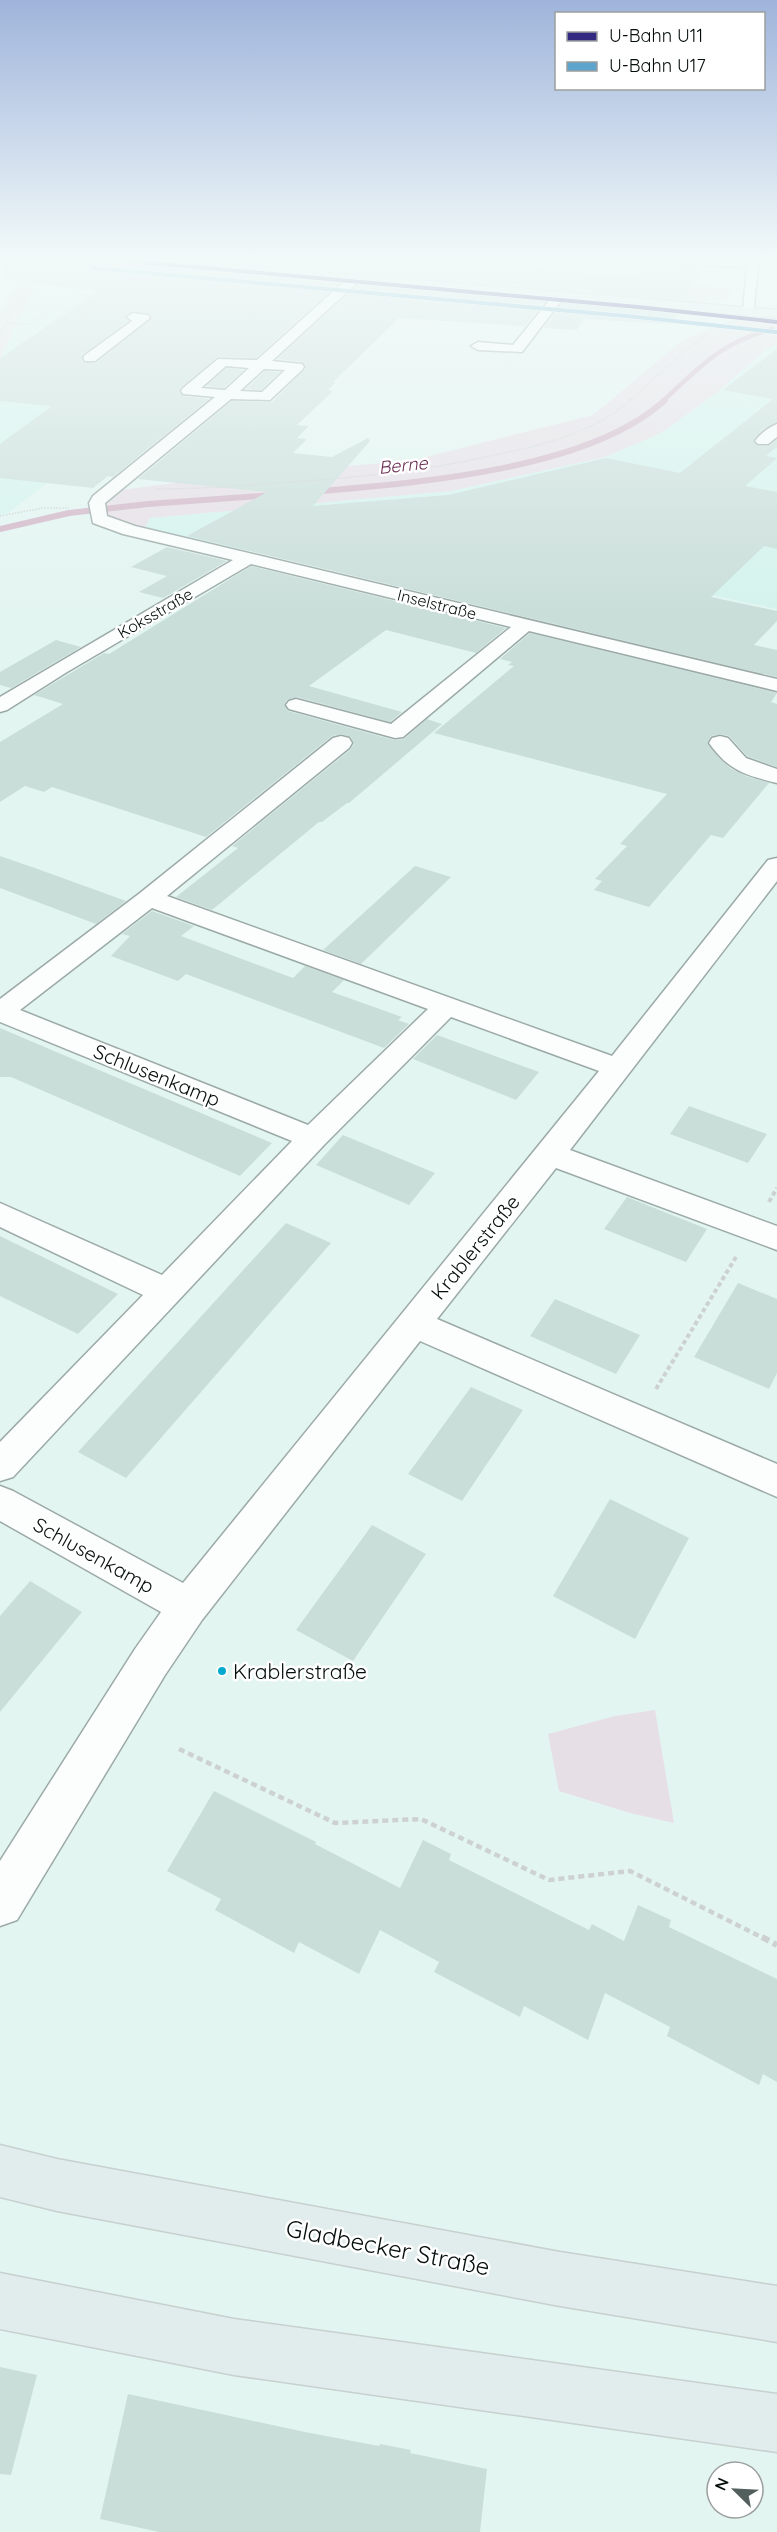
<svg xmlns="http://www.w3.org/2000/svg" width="777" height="2532" font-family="Quicksand,sans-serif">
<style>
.built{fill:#d4f3ec}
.green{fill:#e7dfe6}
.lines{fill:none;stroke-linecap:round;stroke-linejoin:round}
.stream-far1{stroke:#d2b5c7;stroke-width:4.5}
.stream{stroke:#d2b5c7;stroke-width:6}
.building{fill:#caded9;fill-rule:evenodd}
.minor-casing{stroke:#9caaa7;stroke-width:3}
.major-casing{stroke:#c7d0ce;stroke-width:3}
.path-far3{stroke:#cdd2d1;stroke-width:1.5;stroke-dasharray:1.5 1.5;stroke-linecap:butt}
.path-far2{stroke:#cdd2d1;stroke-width:4;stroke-dasharray:4.5 3;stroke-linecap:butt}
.path-far1{stroke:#cdd2d1;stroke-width:4.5;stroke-dasharray:6 4;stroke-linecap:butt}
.path{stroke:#cdd2d1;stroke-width:6;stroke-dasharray:8 4.5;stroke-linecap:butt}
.minor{fill:#fbfefd;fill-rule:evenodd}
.major{fill:#e1edec;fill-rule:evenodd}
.metro-1-casing{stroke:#fff;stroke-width:5}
.metro-2-casing{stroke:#fff;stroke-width:5}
.metro-1{stroke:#342a82;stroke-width:4}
.metro-2{stroke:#5ea5ce;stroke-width:4}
.bus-dot{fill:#00a9ce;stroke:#fff;stroke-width:2}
.labels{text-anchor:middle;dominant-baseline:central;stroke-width:5;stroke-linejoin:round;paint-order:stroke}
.far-street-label{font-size:16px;fill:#040e0c;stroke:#fff}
.far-water-label{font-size:18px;font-style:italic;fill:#692e53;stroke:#fff}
.street-label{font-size:20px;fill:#040e0c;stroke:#fff}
.near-bus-label{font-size:21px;fill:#040e0c;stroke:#fff;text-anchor:start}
.near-street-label{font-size:24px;fill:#040e0c;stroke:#fff}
</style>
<rect width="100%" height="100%" fill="#e3f5f1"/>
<path class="built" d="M81,258L214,269L200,279L177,384L8,513L0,515V358L40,275Z
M567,268L630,275L660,285L626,300L538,294Z
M777,344V412L741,407L777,414V609L664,585L278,534L242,555L142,532L150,518L451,491L605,457L661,433L715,394L767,349Z"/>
<path class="green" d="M555,258H585L710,285L711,287L732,288L728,300L707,301L705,306L626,300L659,285L630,275L567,268L560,260Z
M25,269L40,275L0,358V312Z
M752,314L777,320V344L767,349L715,394L661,433L605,457L451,491L150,518L142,532L102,519L99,504L112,499L113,491L205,479L414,460L593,415L682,341L715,326Z
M655,1710L674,1823L630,1813L559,1791L548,1734L615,1716Z"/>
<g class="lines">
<path class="stream-far1" d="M663,401C702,365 719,344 772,329"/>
<path class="stream" d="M310,492C412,483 588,471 665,400
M0,529L69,513L148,504L275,495"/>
</g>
<path class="building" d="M6,258H105L112,263L339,283L256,358L217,357L182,386L179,392L183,396L209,399L113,477L108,476L93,488L0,478V444L52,406L0,401V358L99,291L5,280ZM132,311L148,313L152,318L96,363L83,362L81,359L83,354L128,321L125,317Z
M222,258H534L528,265L538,266L535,269L639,277L644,258H673L671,261L678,266L702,267L684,300L220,261Z
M359,284L546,300L525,326L399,318L333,382H336L328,390L333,391L297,425L309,426L297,438L307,439L293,453L332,457L368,438L370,441L313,506L448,495L606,458L680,473L773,399L723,390L777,349V422L763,429L753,441L758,446H768L777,440V447L766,456L777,458L745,486L777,492V549L764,546L711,597L777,611V621L754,645L777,650V677L187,536L267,492L138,479L232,401L272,402L306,368L302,362L277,359Z
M563,302L678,312L671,324L584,319L577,330L544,328Z
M227,368L244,370L224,388L206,386Z
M265,371L280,372L261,390L246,389Z
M167,547L227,561L163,598L139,592L167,576L131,567Z
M251,566L506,628L476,653L386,630L309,686L402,712L390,722L297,697L287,700L284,705L288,711L394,740L404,739L427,719L442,724L349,803H347L322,822H319L212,910L176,897L238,848L232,846L350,750L354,744L351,737L342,734L332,736L206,837L52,787L44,792L25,786L0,802V742L63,704L34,695L104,653L109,654Z
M530,633L777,693L771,702L777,704V767L747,756L729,736L721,734L711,736L707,743L730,768L746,776L769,783L723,838L711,835L649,907L594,890L602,881L595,879L627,846L620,844L667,794L434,733L514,666L508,665L512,662L500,659Z
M56,640L81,647L11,688L0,685V672Z
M0,856L35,868L126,901L96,924L0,888Z
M415,866L451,877L361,964L323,950Z
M152,911L194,926L181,936L242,959L293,978L305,966L344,980L332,992L402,1017L398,1020L409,1024L384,1048L186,974L178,981L111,956L130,936L122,934Z
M0,1028L54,1051L272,1143L240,1176L11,1077H0Z
M437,1035L539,1072L516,1100L413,1059Z
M689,1106L767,1134L748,1163L670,1134Z
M343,1135L435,1173L409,1205L316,1165Z
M627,1197L707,1229L686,1262L604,1229Z
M286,1223L331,1243L126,1478L78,1452Z
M0,1236L49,1260L118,1294L78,1334L0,1296Z
M738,1283L777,1299V1373L769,1389L694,1357Z
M555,1299L640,1335L616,1374L530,1336Z
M471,1387L523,1410L462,1501L408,1474Z
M610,1499L689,1538L635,1639L553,1596Z
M372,1525L426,1554L353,1661L296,1630Z
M30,1581L82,1612L0,1712V1616Z
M214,1791L316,1842L315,1844L400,1888L423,1840L451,1854L449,1860L589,1930L592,1924L624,1941L638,1905L671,1920L669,1927L777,1979V2082L763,2074L759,2085L667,2036L670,2027L605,1993L588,2040L524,2006L520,2017L434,1972L439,1962L380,1930L359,1974L299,1942L294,1953L215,1910L221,1899L167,1871Z
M0,2367L37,2375L11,2475L0,2474Z
M128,2394L305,2432L379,2446L380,2444L411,2450L410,2453L487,2469L480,2532H159L100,2519Z"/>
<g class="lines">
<g class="minor-casing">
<path id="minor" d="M207,258H220L205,269H197V265Z
M676,258L747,260V258H759L753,314L749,315L743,311L747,267L679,264L673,261Z
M353,276L357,277V283L272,361L302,364L304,367L302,370L270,400L231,399L105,503L107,516L135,526L777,679V691L529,631L403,737L395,738L289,709L286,705L289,701L296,699L391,724L511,627L251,564L67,672L7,710L0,712V697L233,560L123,534L93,523L89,503L93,496L215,397L183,394L181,391L183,388L218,359L257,360L349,277ZM226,366L249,368L225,390L201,388ZM264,369L285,370L262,392L240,391Z
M559,292L565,296L522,352L478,350L471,346L478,342L513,345L555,293Z
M133,313L148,315L150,318L95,361H85L83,358L85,355L132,321L127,317Z
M777,424V437L768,444H758L755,441C760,434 769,427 777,424Z
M341,736L349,738L352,743L349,748L167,896L612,1056L768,860L777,858V881L570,1150L777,1226V1250L556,1168L437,1319L777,1464V1497L420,1341L202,1620L165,1675L17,1920L0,1926V1861L135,1649L161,1612L0,1521V1486L13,1491L183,1583L599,1071L451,1017L324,1145L13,1477L0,1481V1442L143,1295L0,1227V1203L162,1275L292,1141L0,1022V999L140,893L333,738ZM152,908L428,1009L308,1125L20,1010Z
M720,736L728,738L746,758L777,769V783C745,775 729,771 709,743L712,738Z"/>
</g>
<g class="major-casing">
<path id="major" d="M107,258H156L777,310V318L112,261Z
M0,2145L57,2159L560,2252L777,2286V2342L560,2306L57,2211L0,2197Z
M0,2273L234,2319L777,2394V2452L234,2375L0,2329Z"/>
</g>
<path class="path-far3" d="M575,258L650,275
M80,314L123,283
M67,317L71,314
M6,323L30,324L48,312
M0,334L29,280L36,258
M156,489C197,489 238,486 279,483C351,478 424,471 495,455C529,448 564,440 595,424C639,402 667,359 709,334
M0,516L43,508H69"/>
<path class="path-far2" d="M769,1202L777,1188
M656,1389L736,1257"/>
<path class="path-far1" d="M179,1749L335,1823L421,1819L549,1880L630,1871L765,1939"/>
<path class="path" d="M762,1937L777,1945"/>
<use href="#minor" class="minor"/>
<use href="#major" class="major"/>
<g class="metro-1-casing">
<path id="metro-1" d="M97,258L638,307L777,322"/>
</g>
<g class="metro-2-casing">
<path id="metro-2" d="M93,268L637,317L776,332"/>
</g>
<use href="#metro-1" class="metro-1"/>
<use href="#metro-2" class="metro-2"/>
</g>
<linearGradient id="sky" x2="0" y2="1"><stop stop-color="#9fb4db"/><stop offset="0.42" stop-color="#f2faf9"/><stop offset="1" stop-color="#f2faf9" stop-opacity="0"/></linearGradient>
<rect width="777" height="613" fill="url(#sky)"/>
<circle class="bus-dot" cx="222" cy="1671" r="5"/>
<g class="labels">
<g class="far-street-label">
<text transform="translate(437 604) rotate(14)">Inselstraße</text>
<text transform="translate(155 613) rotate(-30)">Koksstraße</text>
</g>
<g class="far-water-label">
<text transform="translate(403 465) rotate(-6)">Berne</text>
</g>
<g class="street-label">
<text transform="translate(157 1075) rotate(22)">Schlusenkamp</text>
<text transform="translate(475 1247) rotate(-51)">Krablerstraße</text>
<text transform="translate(94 1555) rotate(29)">Schlusenkamp</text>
</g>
<g class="near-bus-label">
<text x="233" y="1671">Krablerstraße</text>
</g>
<g class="near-street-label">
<text transform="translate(388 2247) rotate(11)">Gladbecker Straße</text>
</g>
</g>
<rect x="555" y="12" width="210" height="78" fill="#ffffff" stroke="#9b9f9e" stroke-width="1.5"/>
<rect x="567" y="32" width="30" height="9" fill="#342a82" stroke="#9b9f9e" stroke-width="1.5"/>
<text x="609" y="42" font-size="18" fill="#040e0c">U-Bahn U11</text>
<rect x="567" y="62" width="30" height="9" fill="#5ea5ce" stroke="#9b9f9e" stroke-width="1.5"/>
<text x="609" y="72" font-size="18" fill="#040e0c">U-Bahn U17</text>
<g transform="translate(735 2490) rotate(294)"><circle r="28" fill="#ffffff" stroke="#9b9f9e" stroke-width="1.5"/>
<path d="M0-4.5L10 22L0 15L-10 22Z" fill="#525f5c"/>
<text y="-9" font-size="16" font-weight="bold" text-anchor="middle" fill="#040e0c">N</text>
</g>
</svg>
